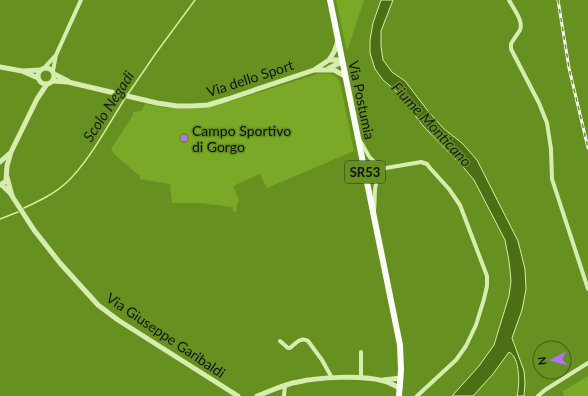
<svg xmlns="http://www.w3.org/2000/svg" width="588" height="396" font-family="Lato,sans-serif">
<style>
.green{fill:#7aa928}
.water{fill:#4c6f15;stroke:#d4efa2}
.lines{fill:none;stroke-linecap:round;stroke-linejoin:round}
.stream{stroke:#d4efa2;stroke-width:1.5}
.minor{stroke:#d7edaf;stroke-width:4}
.tertiary{stroke:#d7edaf;stroke-width:5}
.primary{stroke:#fbfff5;stroke-width:6}
.rail-casing{stroke:#fff;stroke-width:3}
.rail{stroke:#66901f;stroke-width:1.5;stroke-dasharray:4.5;stroke-linecap:butt}
.poi-dot{fill:#b86ffc;stroke:#66901f;stroke-width:1.5}
.labels{text-anchor:middle;dominant-baseline:central;stroke-width:3;stroke-linejoin:round;paint-order:stroke}
.shield{fill:#66901f;stroke:#2a3715;stroke-width:1}
.shield-label{font-size:13px;font-weight:bold;fill:#111}
.street-label{font-size:14px;fill:#111;stroke:#66901f}
.poi-label{font-size:14px;fill:#111;stroke:#66901f;text-anchor:start}
.water-label{font-size:15px;font-style:italic;fill:#1b1c1a;stroke:#66901f}
</style>
<rect width="100%" height="100%" fill="#66901f"/>
<path class="green" d="M336,0H364L347,51Z
M321,73L322,74C331,73 336,74 340,83L354,151L267,188L260,174L233,186L239,200L237,204L236,212L233,211V207L199,203H172L170,184L140,179V175L137,174L114,154L111,149L133,115V112L141,111L145,104L168,108L192,109L209,107L225,103Z
M588,376V396H564L563,391Z"/>
<path class="water" d="M381,0H393L381,31V46L383,60L392,72L405,81L428,111L444,129L462,143L477,160L518,241L525,269L526,289L522,310L512,338L524,371L525,383L524,396H517C520,385 520,357 509,352L493,374L473,396H452L479,366L494,345L509,296L511,281L509,261L505,240L474,180L464,168L424,127L395,90L383,80L375,69L370,53V40L373,23Z"/>
<g class="lines">
<path class="stream" d="M128,94L156,53L195,0
M24,208C39,201 54,194 66,183C89,162 109,123 126,97
M0,219L18,212"/>
<path class="minor" d="M509,0C513,8 524,21 520,30C517,35 513,40 511,44V49L539,103L547,123L551,149L552,179L588,289
M56,55L81,0
M45,67L56,55L53,71
M360,141C368,152 366,157 380,166
M365,172L380,166L386,168L421,162L427,164L430,168L449,189L460,205L487,276V286L484,299L476,325L466,346L456,360L417,396
M366,172L377,173L381,172
M374,211C376,192 372,189 381,172
M280,341L288,348H290C295,344 301,336 308,341L322,360L332,378
M361,378V352
M284,396L285,385
M538,396L545,390L588,363"/>
<path class="tertiary" d="M329,60L334,52L338,41
M0,67L22,71L38,78
M38 76a8 8 0 1 1 16 0a8 8 0 1 1-16 0Z
M329,68L342,62
M315,70H334L345,76
M23,71L40,70
M54,74L68,81
M52,81L68,82L157,103L177,106H192L208,105L228,99L314,70L329,60H342
M0,162L9,154
M7,177L12,196L34,230L60,263L98,305L118,320L238,396
M0,185L6,181L7,166L11,152L37,99L47,84
M2,185L12,195
M383,380L401,378
M257,396C271,391 284,384 298,382C319,377 363,375 384,381C389,382 395,386 400,388"/>
<path class="primary" d="M330,0L400,345L401,370L399,396"/>
<g class="rail-casing">
<path id="rail" d="M558,0L569,68L588,148"/>
</g>
<use href="#rail" class="rail"/>
</g>
<circle class="poi-dot" cx="184" cy="138" r="4"/>
<g class="labels">
<rect class="shield" x="345" y="161" width="40" height="22" rx="3"/>
<g class="shield-label">
<text x="365" y="172">SR53</text>
</g>
<g class="street-label">
<text transform="translate(250 78) rotate(-18)">Via dello Sport</text>
<text transform="translate(362 100) rotate(78)">Via Postumia</text>
<text transform="translate(166 335) rotate(34)">Via Giuseppe Garibaldi</text>
</g>
<g class="poi-label">
<text x="192" y="130">Campo Sportivo<tspan x="192" dy="16">di Gorgo</tspan></text>
</g>
<g class="water-label">
<text transform="translate(108 106) rotate(-57)">Scolo Negadi</text>
<text transform="translate(432 124) rotate(47)">Fiume Monticano</text>
</g>
</g>
<g transform="translate(552 360) rotate(264)"><circle r="19" fill="#66901f" stroke="#445d19"/>
<path d="M0-3L7 15L0 10L-7 15Z" fill="#b86ffc"/>
<text y="-6" font-size="11" font-weight="bold" text-anchor="middle" fill="#111111">N</text>
</g>
</svg>
